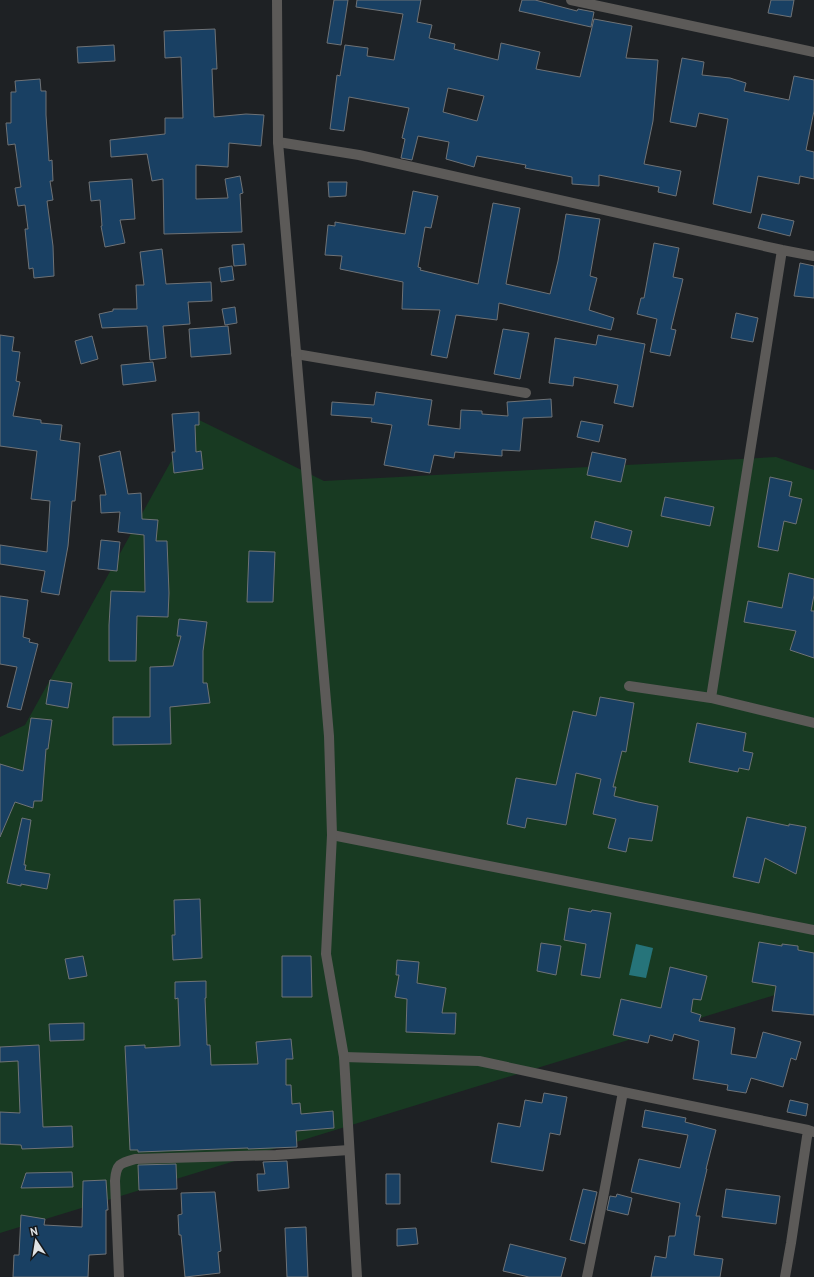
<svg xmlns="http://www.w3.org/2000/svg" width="814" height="1277" font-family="'PT Sans',sans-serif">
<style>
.green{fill:#183a22}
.water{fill:#26747a}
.building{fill:#194063;stroke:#6e7276;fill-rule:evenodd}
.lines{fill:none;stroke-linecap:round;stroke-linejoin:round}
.minor{stroke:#5c5a58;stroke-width:10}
.tertiary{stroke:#5c5a58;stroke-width:10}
</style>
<rect width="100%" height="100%" fill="#1e2124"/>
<path class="green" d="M195,418L324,481L776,457L814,470V983L0,1233V737L25,725Z"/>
<path class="water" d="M636,944L653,948L646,978L629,975Z"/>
<path class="building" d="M334,0H348L341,45L327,43Z
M357,0H421L417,22L432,25L429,38L455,44L454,49L498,60L501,43L540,52L536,69L580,77L594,19L632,26L626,58L658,60L653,121L644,164L681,171L676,196L658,192L659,187L599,175V186L572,184V177L525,168L526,165L477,156L474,167L446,159L449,142L418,136L412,160L401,158L405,139L402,138L409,108L349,97L344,131L330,129L337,75L340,76L345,45L368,48L367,56L394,60L403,14L356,7ZM448,88L484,96L477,121L443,112Z
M522,0H535L577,11L578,9L594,12L591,27L519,11Z
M771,0H794L791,17L768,13Z
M215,29L217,69H212L214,117L246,114L264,115L261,146L229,143L228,167L196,165V199L228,198L225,179L240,176L243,193L240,194L242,232L164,234L163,179L152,181L147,154L111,157L110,140L165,134V118H183L181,57L165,58L164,31Z
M114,45L115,61L78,63L77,47Z
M682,58L704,62L702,75L730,78L746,83L744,91L789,100L794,76L814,80V111L806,150L814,152V179L800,176L799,184L758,176L751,213L713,204L728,119L699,113L696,127L670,122Z
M40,79L41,91H46V115L49,161L52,160L53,181H50L53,200L47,201L53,246L54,276L34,278L33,268L29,269L25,229H28L25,205L18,206L15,188L21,187L15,144L8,145L6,123H11V92H16L15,81Z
M132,179L135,219L120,220L125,243L105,247L101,226H102L100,200L91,201L89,182Z
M328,182H347L346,196L329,197Z
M413,191L438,196L431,228L425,227L418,267L421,268L420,270L478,284L493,203L520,208L506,284L550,294L558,261L566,214L600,219L590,276L597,278L589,310L614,318L611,330L499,303L497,320L456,315L447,358L431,355L440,310L402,309L403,282L340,269L342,256L325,255L328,225L335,226V222L405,234Z
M762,214L794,221L790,236L758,228Z
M654,243L679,248L673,277L683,279L671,329L676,330L670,356L650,352L657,319L637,314L641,298H644Z
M244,244L246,265L234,266L232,245Z
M162,249L166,284L211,282L212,301L188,302L190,324L163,326L166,358L150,360L147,326L102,328L99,314L113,311V309H137L136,285H144L140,252Z
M800,263L814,266V298L794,296Z
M232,266L234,280L221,282L219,268Z
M235,307L237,323L225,325L222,309Z
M736,313L758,318L753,342L731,338Z
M228,326L231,354L191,357L189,329Z
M503,329L529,333L520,379L494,374Z
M0,335L14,337L12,351L20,352L16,381L20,382L13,416L41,420V423L62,425L60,440L80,443L75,501H72L68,546L59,595L41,592L45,571L0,564V545L47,552L50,501L31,499L37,451L0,446Z
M598,335L645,344L633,407L614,403L618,385L574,377L573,386L549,383L555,338L596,345Z
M92,336L98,359L81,364L75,341Z
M153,362L156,381L123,385L121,365Z
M376,392L432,400L428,425L460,429L461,410L482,411V414L508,416L507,402L551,399L552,417L523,418L520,451L502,450V456L455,452L454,458L434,455L430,473L384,465L392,425L371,422L372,418L331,415L332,402L374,405Z
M199,412V425H195L196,452L201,451L203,469L174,473L172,452H175L172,414Z
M581,421L603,425L599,442L577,437Z
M120,451L128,494L141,493L142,519L158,520L156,541H167L169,593L168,617L137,616L136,661H109V625L111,591L145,592L144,535L118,532L120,512L101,513L100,495H106L99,456Z
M592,452L626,459L621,482L587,475Z
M770,477L792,482L789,496L802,499L796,524L784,521L778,551L758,547Z
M665,497L714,507L710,526L661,516Z
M595,521L632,531L628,547L591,538Z
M101,540L120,542L117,571L98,569Z
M249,551L275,552L273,602H247Z
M789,573L814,579V595L811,611H814V658L790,650L796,631L744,622L748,601L782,608Z
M0,596L28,600L23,637L30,639L29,642L38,644L21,710L7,707L17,667L0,664Z
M179,619L207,622L203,651V683H207L210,703L170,707L171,744L113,745V717H150V667L173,666L181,636H177Z
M50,680L72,683L68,708L46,704Z
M600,697L634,703L626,752L622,751L613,787H616L614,796L638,802L658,806L652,841L629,838L626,852L608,848L616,819L593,814L601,779L576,773L566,825L527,818L525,828L507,824L516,778L556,785L573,711L596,716Z
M31,718L52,720L48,749H46L42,801H34L33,808L15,802L0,837V764L23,771Z
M697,723L746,733L743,751L753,753L749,770L739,768L738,772L689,762Z
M747,817L789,826V824L806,827L796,874L765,858L759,883L733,877Z
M22,818L31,820L24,865H26L25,870L50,874L47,889L21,884V886L7,883Z
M200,899L202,958L173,960L172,935H175L174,900Z
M569,908L591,912L592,910L611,913L600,978L581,975L586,944L564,940Z
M759,942L782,946V944L798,946V950L814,953V1015L772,1011L776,986L752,982Z
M541,943L561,946L556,975L537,971Z
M83,956L87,976L69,979L65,959Z
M282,956H311L312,997H282Z
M397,960L419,962L417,983L446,988L442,1013H456L455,1034L406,1032L407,999L395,997L399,975H396Z
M670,967L707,976L701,1000L693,999L691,1012L701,1015L699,1021L735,1028L731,1054L756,1058L763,1032L801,1042L796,1060L791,1058L783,1087L751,1078L746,1093L727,1090L728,1085L693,1079L699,1041L674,1034L672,1041L650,1035L648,1043L613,1035L621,999L661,1008Z
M206,981V998H205L207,1045H210L211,1065L258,1064L256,1042L291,1039L293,1059H286V1085H291L292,1104L300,1103L301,1114L333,1111L334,1128L296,1131L297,1147L248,1149V1148L138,1152V1150H130L125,1046L145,1045V1048L180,1046L178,998L175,999V982Z
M84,1023V1040L50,1041L49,1024Z
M39,1045L43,1127L72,1126L73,1147L22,1149L21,1145L0,1144V1112L20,1113L18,1061L0,1062V1047Z
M544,1093L567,1097L560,1135L550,1133L543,1171L491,1162L498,1123L520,1127L525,1100L542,1103Z
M790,1100L808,1104L806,1116L787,1112Z
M645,1110L686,1118L685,1122L716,1130L706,1169H707L696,1216H700L694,1255L723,1259L720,1277H651L655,1256L666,1258L669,1236H675L680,1203L631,1192L639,1159L680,1168L688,1135L642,1127Z
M287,1161L289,1188L258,1191L257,1174H265L263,1162Z
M176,1164L177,1189L139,1190L138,1165Z
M72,1172L73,1187L21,1188L26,1173Z
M386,1174H400V1204H386Z
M106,1180L108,1210H106V1254L89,1255L88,1277H13L14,1255H19L21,1215L45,1219L44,1225L82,1227L83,1181Z
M583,1189L597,1192L585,1244L570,1240Z
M726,1189L780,1196L776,1224L722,1217Z
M215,1192L221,1251L218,1252L220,1273L185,1277L181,1235H179L178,1215L182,1214L181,1193Z
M617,1194L632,1198L628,1215L607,1210L610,1196L616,1197Z
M306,1227L308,1277H287L285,1228Z
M416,1228L418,1244L397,1246V1229Z
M510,1244L566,1258L561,1277H529L503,1271Z"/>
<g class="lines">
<path class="minor" d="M571,0L814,52
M278,142L359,155L782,250L814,256
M296,354L526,393
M629,686L711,698L814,723
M711,698L782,250
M332,835L814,930
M344,1057L479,1061L623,1092
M119,1277L115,1181C116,1164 120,1163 135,1159L276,1155L349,1150
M587,1277L603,1198L623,1092L808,1130
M785,1277L791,1243L808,1130L814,1132"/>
<path class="tertiary" d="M277,0L278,142L329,736L332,835L326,954L344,1057L357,1277"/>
</g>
<g transform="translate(36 1241) rotate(348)" stroke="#15181b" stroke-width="3" paint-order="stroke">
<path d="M0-3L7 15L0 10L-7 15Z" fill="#dfe2e4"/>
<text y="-6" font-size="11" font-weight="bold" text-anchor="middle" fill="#dfe2e4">N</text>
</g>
</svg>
